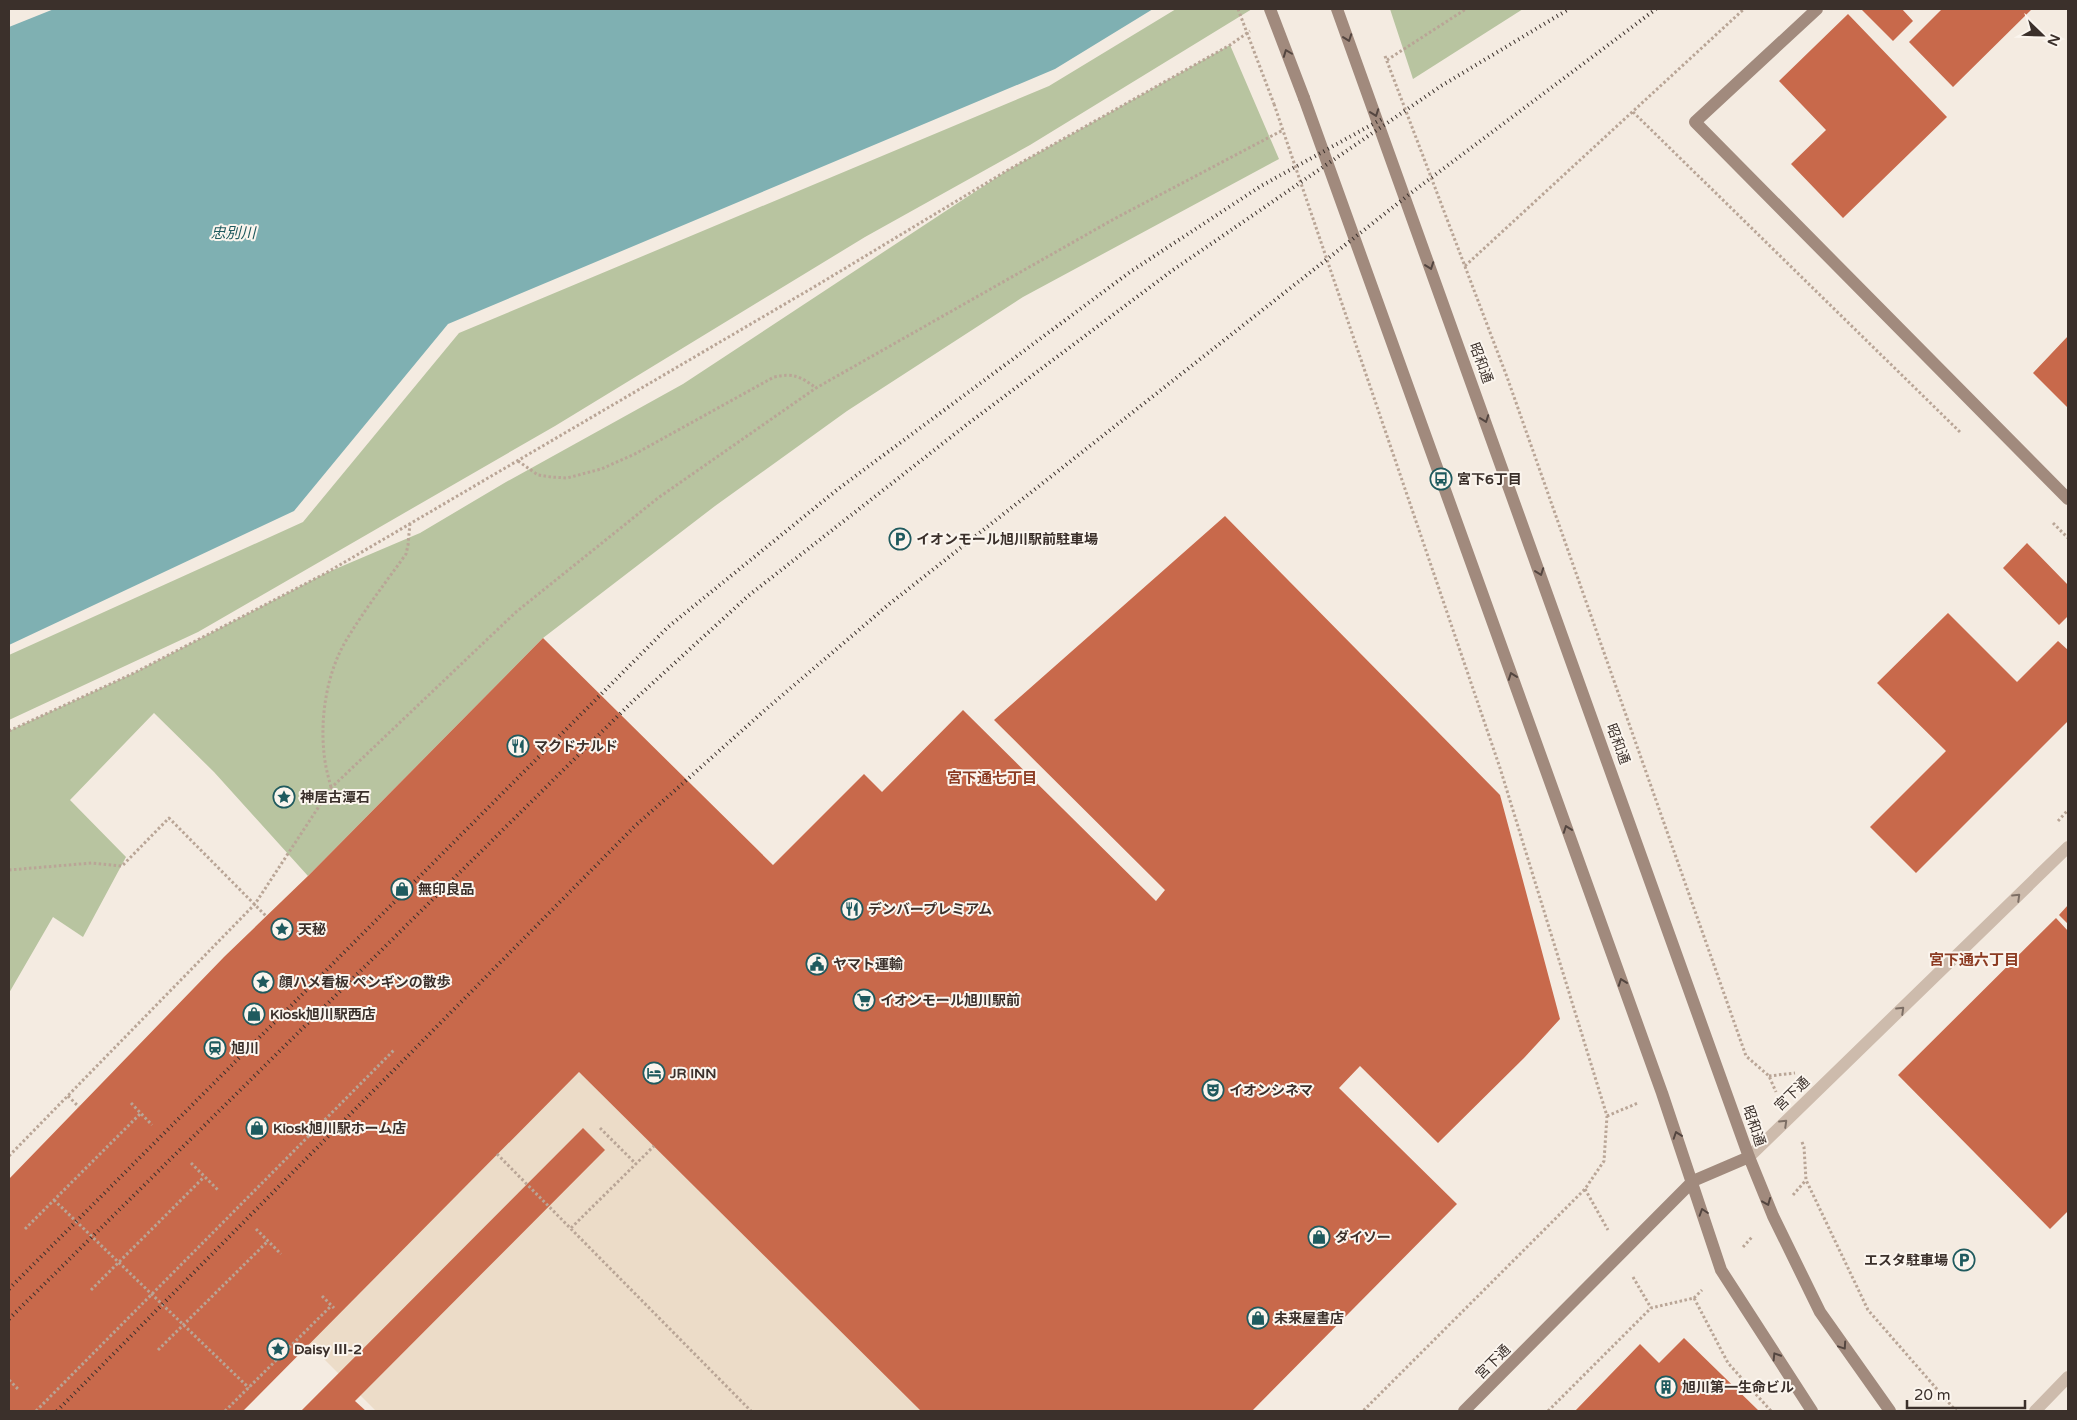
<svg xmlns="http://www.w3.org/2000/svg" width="2077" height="1420" font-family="'Varela Round','Noto Sans JP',sans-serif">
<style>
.green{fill:#b8c4a0}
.plaza{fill:#ecdcc8}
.water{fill:#7fb0b2}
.building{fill:#c8694b}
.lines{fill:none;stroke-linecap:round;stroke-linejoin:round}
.path{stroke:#b9a596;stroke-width:3;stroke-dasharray:2.5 2.5;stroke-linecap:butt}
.street{stroke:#cdbbac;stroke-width:12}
.secondary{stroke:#a18a7d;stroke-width:12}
.rail{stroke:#3b302b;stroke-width:4;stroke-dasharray:1 4;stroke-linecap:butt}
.path-bridge{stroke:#b9a596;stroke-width:3;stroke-dasharray:2.5 2.5;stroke-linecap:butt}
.secondary-bridge{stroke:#a18a7d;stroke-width:12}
.oneway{stroke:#544640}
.oneway2{stroke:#7d6f65}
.labels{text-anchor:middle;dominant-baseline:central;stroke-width:4;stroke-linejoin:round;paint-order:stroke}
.street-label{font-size:14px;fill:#3b302b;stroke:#fbf5ee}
.poi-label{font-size:14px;font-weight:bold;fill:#3b302b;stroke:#fbf5ee;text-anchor:start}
.water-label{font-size:15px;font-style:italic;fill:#1f5a5e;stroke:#fbf5ee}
.neighbourhood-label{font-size:15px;font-weight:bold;fill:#8c3b22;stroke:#fbf5ee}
</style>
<rect width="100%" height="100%" fill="#f4ebe1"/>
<path class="green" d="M1176,9H1252L1030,145L865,237L555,426L198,632L9,720V655L303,522L459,333L1049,86Z
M1390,9H1523L1413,79Z
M1230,45L1279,159L1023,297L847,411L715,506L543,638L308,876L214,772L154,713L70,800L126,857L83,937L53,917L9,993V731L134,673L326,573L420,533L506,482L683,384L1008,170Z"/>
<path class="plaza" d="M308,876L542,1108L579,1072L922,1411H376L309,1344L224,957Z"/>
<path class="water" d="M54,9H1153L1055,69L448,324L294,511L9,645V27Z"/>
<path class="building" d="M1863,9H1902L1913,21L1893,41L1862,10Z
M1942,9H2032L1953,87L1909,42Z
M1848,14L1947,117L1843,218L1791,164L1826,130L1779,81Z
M2068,336V408L2033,373Z
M1225,516L1500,795L1560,1019L1524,1058L1438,1143L1360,1066L1339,1088L1457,1204L1252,1411H921L579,1072L243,1411H9V1179L224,957L308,876L543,638L773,865L864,774L882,792L963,710L1156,901L1165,890L994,720Z
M2027,543L2068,585V616L2059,625L2003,568Z
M1948,613L2017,682L2058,641L2068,650V721L1916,873L1870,827L1946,751L1877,683Z
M2068,905V924L2059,915Z
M2056,918L2068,931V1211L2050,1229L1898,1075Z
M583,1128L605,1150L355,1401L366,1411H301Z
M1684,1338L1759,1411H1575L1640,1344L1659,1363Z"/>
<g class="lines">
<path class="path" d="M1385,56L1507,377L1746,1056L1769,1076L1776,1092
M1387,60L1466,9
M1274,104L1500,768L1607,1116L1604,1161L1585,1189L1363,1411
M1633,112L1961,433
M1465,266L1744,9
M518,461L538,475L551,477L567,478L601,469L633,455L774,377C794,373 800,376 816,388
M2053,523L2068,538
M9,731L134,673L326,573L819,284L1008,170L1230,45L1250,31
M331,787C328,776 325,765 324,753C320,717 327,671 347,639C365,609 386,582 406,554L408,545L410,523
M2058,821L2068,810
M9,870L92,863L122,866L169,818L266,916
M1769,1076L1795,1073
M68,1096L79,1107
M131,1103L152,1125
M1607,1116L1638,1103
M600,1128L636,1164
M1802,1142L1804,1147L1806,1180L1868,1310L1956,1411
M497,1154L751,1411
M9,1156L255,904L331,788L516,612L658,498L816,388L1114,219L1283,130
M191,1163L219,1191
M1585,1189L1608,1230
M1793,1195L1806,1180
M54,1200L249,1388
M571,1228L654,1146
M25,1229L141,1113
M256,1229L281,1254
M1743,1247L1752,1237
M1633,1277L1651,1308
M91,1290L204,1177
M322,1296L334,1308
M1694,1298L1702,1290
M158,1350L268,1241
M9,1380L19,1390
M36,1411L395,1049
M225,1411L331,1306
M1548,1411L1651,1308L1694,1298L1728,1363L1771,1411"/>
<path class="street" d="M1749,1157L2068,847
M2035,1411L2068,1377"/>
<path class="secondary" d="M1337,9L1749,1157L1773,1216L1820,1312L1890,1411
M1817,9L1695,122L2068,499
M1304,98L1662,1093L1721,1270L1812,1411
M1464,1411L1693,1181L1749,1157"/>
<path class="rail" d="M9,1289L668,627L838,489L1130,272L1261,186L1382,119
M9,1319L632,702L748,596L965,426L1173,270L1441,86L1569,9
M57,1411L635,826L765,710L888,605L1411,193L1656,9"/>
<path class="path-bridge" d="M1238,9L1274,104"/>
<path class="secondary-bridge" d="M1270,9L1304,98"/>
</g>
<defs><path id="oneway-chevron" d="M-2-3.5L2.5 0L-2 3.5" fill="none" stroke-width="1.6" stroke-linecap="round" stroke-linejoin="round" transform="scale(1.25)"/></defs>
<g class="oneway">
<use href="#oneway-chevron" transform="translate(1348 38) rotate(70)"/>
<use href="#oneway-chevron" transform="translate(1287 53) rotate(-111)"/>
<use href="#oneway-chevron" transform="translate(1375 113) rotate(70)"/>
<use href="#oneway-chevron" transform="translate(1430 266) rotate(70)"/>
<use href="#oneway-chevron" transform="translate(1485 419) rotate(70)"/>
<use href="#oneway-chevron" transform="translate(1540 572) rotate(70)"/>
<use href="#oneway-chevron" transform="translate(1512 676) rotate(-110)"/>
<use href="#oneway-chevron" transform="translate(1567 829) rotate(-110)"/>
<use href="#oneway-chevron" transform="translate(1622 982) rotate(-110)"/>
<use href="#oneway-chevron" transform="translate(1677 1135) rotate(-109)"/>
<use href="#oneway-chevron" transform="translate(1767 1202) rotate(68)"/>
<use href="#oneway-chevron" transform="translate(1703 1212) rotate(-108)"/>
<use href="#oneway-chevron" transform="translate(1843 1346) rotate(56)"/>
<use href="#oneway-chevron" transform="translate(1776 1356) rotate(-122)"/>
</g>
<g class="oneway2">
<use href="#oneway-chevron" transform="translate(2017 897) rotate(-44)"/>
<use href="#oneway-chevron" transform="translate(1901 1010) rotate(-44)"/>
<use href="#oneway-chevron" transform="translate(1784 1123) rotate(-44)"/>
</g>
<defs>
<g id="bus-ring" transform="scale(1.125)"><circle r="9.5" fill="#fbf5ee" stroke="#1f5a5e" stroke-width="1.5"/><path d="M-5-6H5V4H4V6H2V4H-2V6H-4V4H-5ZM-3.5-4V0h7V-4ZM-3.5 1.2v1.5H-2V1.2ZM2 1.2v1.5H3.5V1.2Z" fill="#1f5a5e"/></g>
<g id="parking-ring" transform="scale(1.125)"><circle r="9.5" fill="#fbf5ee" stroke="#1f5a5e" stroke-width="1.5"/><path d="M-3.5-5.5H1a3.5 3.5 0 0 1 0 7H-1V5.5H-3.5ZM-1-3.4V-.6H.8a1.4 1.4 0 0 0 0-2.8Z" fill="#1f5a5e"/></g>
<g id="restaurant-ring" transform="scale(1.125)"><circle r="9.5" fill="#fbf5ee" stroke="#1f5a5e" stroke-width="1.5"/><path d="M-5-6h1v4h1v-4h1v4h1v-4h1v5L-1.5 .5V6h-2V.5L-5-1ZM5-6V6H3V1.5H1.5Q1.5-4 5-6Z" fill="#1f5a5e"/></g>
<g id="sight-ring" transform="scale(1.125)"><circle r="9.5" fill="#fbf5ee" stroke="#1f5a5e" stroke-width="1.5"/><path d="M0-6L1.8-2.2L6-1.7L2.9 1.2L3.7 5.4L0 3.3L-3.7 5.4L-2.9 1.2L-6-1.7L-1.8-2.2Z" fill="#1f5a5e"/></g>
<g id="shop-ring" transform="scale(1.125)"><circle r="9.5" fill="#fbf5ee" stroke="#1f5a5e" stroke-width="1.5"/><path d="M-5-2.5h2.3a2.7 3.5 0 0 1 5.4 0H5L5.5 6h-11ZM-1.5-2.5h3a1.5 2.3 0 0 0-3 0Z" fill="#1f5a5e"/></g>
<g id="civic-ring" transform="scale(1.125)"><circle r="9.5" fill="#fbf5ee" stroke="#1f5a5e" stroke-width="1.5"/><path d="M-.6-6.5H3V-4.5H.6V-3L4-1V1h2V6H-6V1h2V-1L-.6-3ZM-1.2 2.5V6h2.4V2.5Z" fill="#1f5a5e"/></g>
<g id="supermarket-ring" transform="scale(1.125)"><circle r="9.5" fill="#fbf5ee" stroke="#1f5a5e" stroke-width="1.5"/><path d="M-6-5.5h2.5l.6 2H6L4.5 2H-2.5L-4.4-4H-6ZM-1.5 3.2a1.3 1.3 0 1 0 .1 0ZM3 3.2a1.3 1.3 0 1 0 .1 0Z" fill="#1f5a5e"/></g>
<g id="station-ring" transform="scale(1.125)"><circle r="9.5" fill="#fbf5ee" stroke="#1f5a5e" stroke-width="1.5"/><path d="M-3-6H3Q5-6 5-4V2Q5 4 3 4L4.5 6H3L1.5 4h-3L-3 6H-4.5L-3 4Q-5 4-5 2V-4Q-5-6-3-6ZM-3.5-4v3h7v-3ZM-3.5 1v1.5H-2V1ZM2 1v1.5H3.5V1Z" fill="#1f5a5e"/></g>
<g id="hotel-ring" transform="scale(1.125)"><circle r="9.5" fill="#fbf5ee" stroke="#1f5a5e" stroke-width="1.5"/><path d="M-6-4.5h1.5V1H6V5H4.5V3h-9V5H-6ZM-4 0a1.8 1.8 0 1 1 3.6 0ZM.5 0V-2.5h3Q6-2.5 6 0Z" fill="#1f5a5e"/></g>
<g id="theatre-ring" transform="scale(1.125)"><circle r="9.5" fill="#fbf5ee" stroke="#1f5a5e" stroke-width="1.5"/><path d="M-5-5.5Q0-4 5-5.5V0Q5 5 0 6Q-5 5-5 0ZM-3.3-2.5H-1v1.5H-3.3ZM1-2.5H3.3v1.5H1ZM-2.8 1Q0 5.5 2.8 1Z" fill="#1f5a5e"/></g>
<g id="building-ring" transform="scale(1.125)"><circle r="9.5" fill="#fbf5ee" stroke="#1f5a5e" stroke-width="1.5"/><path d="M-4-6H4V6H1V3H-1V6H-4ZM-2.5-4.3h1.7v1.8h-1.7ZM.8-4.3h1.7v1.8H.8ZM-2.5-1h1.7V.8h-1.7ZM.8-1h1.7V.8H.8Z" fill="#1f5a5e"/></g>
</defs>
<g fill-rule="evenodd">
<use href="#bus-ring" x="1441" y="479"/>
<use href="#parking-ring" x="900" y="539"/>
<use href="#restaurant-ring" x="518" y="746"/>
<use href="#sight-ring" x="284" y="797"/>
<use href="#shop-ring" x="402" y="889"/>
<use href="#restaurant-ring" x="852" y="909"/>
<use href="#sight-ring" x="282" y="929"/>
<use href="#civic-ring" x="817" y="964"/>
<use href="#sight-ring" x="263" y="982"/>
<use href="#supermarket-ring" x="864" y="1000"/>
<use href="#shop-ring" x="254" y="1014"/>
<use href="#station-ring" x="215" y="1048"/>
<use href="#hotel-ring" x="654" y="1073"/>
<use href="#theatre-ring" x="1213" y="1090"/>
<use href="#shop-ring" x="257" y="1128"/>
<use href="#shop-ring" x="1319" y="1237"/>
<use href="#parking-ring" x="1964" y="1260"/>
<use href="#shop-ring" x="1258" y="1318"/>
<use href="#sight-ring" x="278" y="1349"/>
<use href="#building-ring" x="1666" y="1387"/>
</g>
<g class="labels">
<g class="street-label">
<text transform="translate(1481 363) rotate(70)">昭和通</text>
<text transform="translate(1618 744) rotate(70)">昭和通</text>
<text transform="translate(1792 1094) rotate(-44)">宮下通</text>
<text transform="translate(1754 1126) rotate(71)">昭和通</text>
<text transform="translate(1493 1362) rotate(-45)">宮下通</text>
</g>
<g class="poi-label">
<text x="1457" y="479">宮下6丁目</text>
<text x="916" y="539">イオンモール旭川駅前駐車場</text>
<text x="534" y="746">マクドナルド</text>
<text x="300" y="797">神居古潭石</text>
<text x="418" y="889">無印良品</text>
<text x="868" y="909">デンバープレミアム</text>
<text x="298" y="929">天秘</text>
<text x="833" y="964">ヤマト運輸</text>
<text x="279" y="982">顔ハメ看板 ペンギンの散歩</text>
<text x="880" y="1000">イオンモール旭川駅前</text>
<text x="270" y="1014">Kiosk旭川駅西店</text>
<text x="231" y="1048">旭川</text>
<text x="670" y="1073">JR INN</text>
<text x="1229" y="1090">イオンシネマ</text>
<text x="273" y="1128">Kiosk旭川駅ホーム店</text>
<text x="1335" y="1237">ダイソー</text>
<text x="1948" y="1260" text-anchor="end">エスタ駐車場</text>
<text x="1274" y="1318">未来屋書店</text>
<text x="294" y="1349">Daisy Ⅲ-2</text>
<text x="1682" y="1387">旭川第一生命ビル</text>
</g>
<g class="water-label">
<text x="233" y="233">忠別川</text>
</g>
<g class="neighbourhood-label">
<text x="992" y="778">宮下通七丁目</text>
<text x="1974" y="960">宮下通六丁目</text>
</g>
</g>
<rect width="2077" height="1420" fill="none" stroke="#3b302b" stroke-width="20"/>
<g transform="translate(2042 35) rotate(113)" stroke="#fbf5ee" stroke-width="4" paint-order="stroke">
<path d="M0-4L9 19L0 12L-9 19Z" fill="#3b302b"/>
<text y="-8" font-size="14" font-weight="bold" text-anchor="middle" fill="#3b302b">N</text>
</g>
<path d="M1907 1400v8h118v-8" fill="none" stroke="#3b302b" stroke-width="2.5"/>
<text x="1914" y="1400" font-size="15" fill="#3b302b" stroke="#fbf5ee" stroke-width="4" paint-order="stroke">20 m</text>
</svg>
